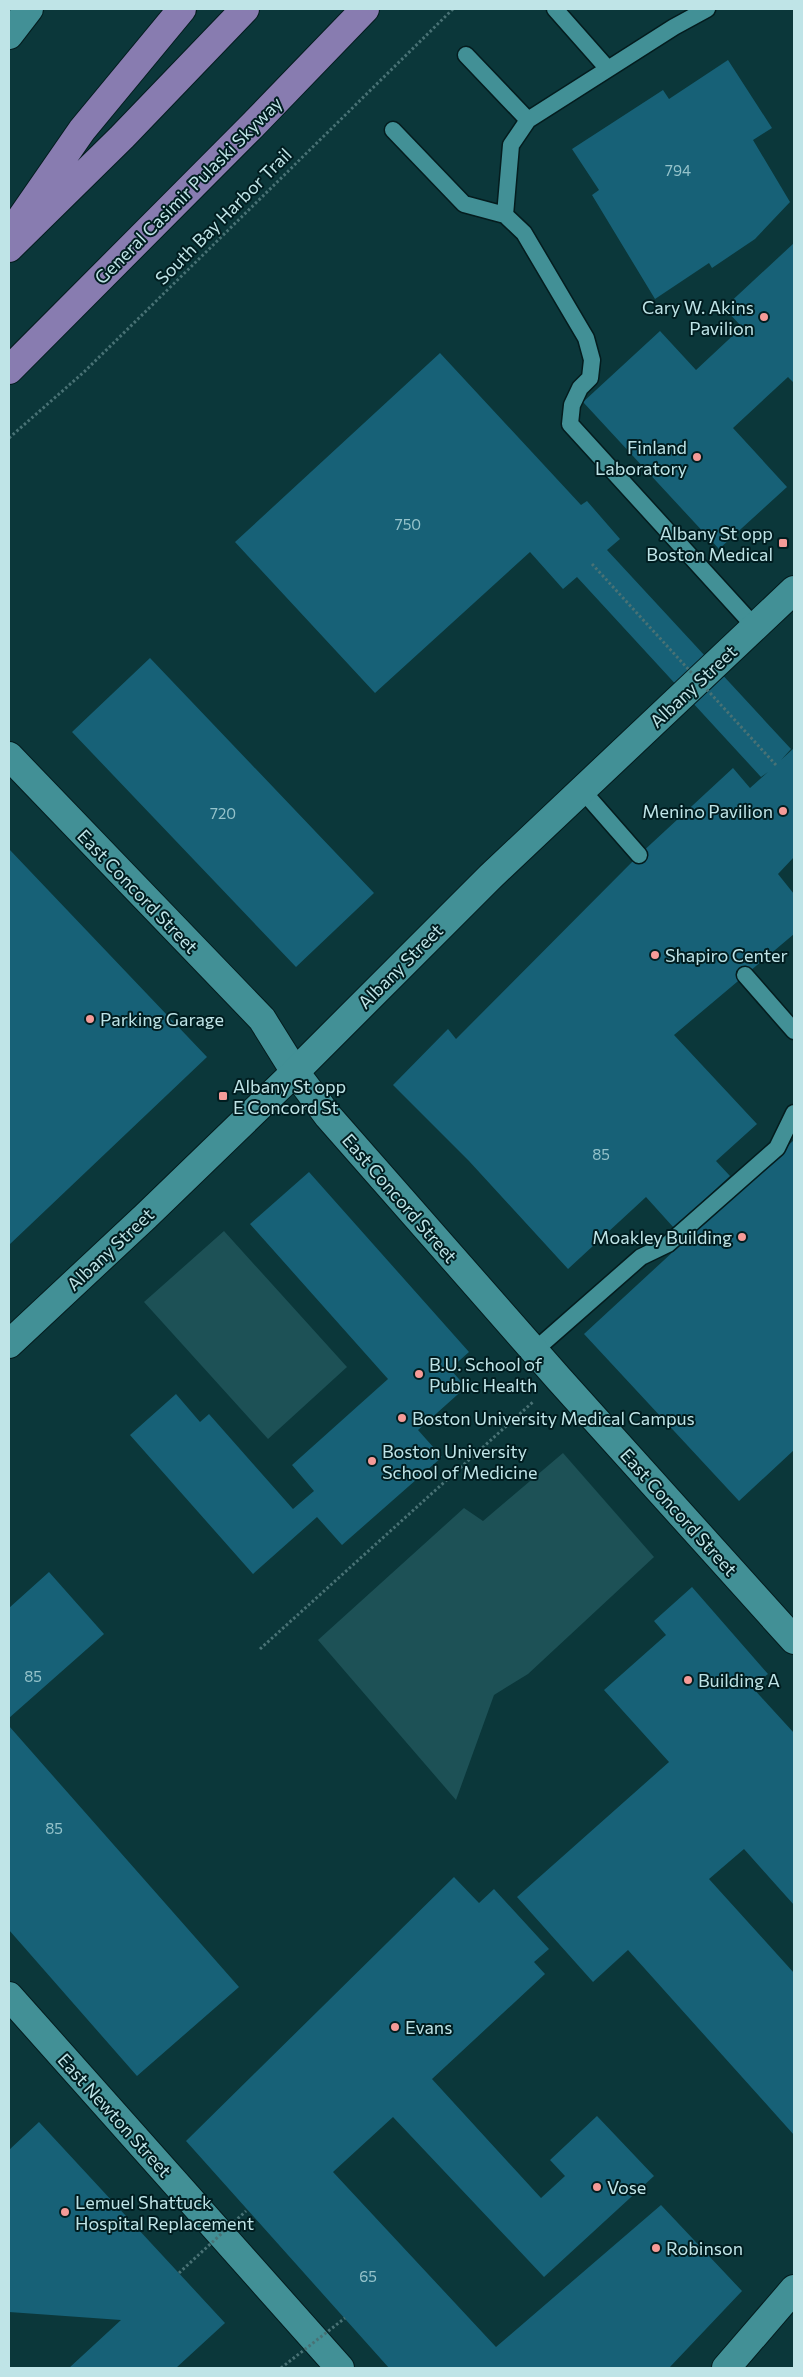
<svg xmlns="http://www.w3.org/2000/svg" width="803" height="2377" font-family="Commissioner,sans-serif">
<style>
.green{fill:#1d5156}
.building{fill:#176177}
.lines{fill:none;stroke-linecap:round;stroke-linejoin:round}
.service-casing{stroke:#041c1e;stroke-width:19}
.minor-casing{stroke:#041c1e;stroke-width:30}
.secondary-casing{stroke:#041c1e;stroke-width:30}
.primary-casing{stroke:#041c1e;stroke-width:30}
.path{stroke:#497275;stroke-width:3;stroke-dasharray:2.5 2.5;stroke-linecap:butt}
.service{stroke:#429096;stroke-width:16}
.minor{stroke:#429096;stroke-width:28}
.secondary{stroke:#429096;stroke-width:28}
.primary{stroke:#887cb0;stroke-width:28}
.path-bridge{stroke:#497275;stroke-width:3;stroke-dasharray:2.5 2.5;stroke-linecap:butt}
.poi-dot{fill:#f59b98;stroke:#001d20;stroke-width:2}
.labels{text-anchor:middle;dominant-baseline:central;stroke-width:4;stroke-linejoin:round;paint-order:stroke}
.number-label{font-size:15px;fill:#95c3cb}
.street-label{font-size:18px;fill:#bfe4e7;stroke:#001d20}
.poi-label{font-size:18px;fill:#bfe4e7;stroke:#001d20;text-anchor:start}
</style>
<rect width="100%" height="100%" fill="#0b373a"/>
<path class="green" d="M224,1231L347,1367L268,1439L144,1302Z
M563,1453L654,1557L528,1674L494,1695L456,1800L318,1640L464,1508L483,1521Z"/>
<path class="building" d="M728,60L772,128L753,140L790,202L755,239L712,268L709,263L655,299L592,195L599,190L572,149L663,90L669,99Z
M794,243V383L788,377L733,428L787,487L719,549L583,402L660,331L696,370L742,327L724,308Z
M440,353L581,505L587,501L620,539L607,550L791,749L781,760L794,748V857L778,874L794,894V934L674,1035L757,1124L716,1161L730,1176L674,1228L646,1197L568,1269L469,1161L393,1085L448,1029L456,1039L639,855L733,768L750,788L768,772L761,777L577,577L563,589L530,552L375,693L235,542Z
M150,658L374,893L296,967L72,732Z
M9,849L207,1057L9,1245Z
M794,1140V1450L739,1501L584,1334Z
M309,1172L469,1352L450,1369L466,1387L418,1430L442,1457L342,1545L317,1517L253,1574L130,1435L176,1394L200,1422L209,1414L293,1509L314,1491L292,1465L388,1379L250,1224Z
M49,1572L104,1634L9,1718V1608Z
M692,1587L768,1674L752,1687L794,1733V1905L744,1849L709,1879L794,1973V2135L628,1950L593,1982L517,1897L669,1762L604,1690L666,1635L654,1621Z
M9,1726L239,1987L137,2076L9,1930Z
M454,1877L479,1903L494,1889L549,1949L534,1962L545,1974L432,2079L541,2198L565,2176L550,2160L597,2116L654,2176L544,2277L393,2117L333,2172L496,2347L661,2205L742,2291L669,2368H389L186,2141Z
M39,2122L225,2323L176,2368H69L121,2320L9,2312V2150Z"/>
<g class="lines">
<g class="service-casing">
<path id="service" d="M555,9L608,69
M707,9L674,27L528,120L511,145L505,215L524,233L586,338L592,360L590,378L580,388L572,405L570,424L755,627
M466,55L528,120
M393,130L464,204L505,215
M582,790L639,855
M745,975L794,1031
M535,1350L641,1257L668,1244L777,1148L794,1113"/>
</g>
<g class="minor-casing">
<path id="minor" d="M9,35L29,9
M9,756L262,1019L295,1072L328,1116L559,1379L794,1640"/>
</g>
<g class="secondary-casing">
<path id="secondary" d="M9,1344L146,1216L295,1072L490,877L794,590
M9,1996L340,2368
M726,2368L794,2289"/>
</g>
<g class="primary-casing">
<path id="primary" d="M19,221L82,130L182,9
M9,248L122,137L245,9
M9,370L252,126L365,9"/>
</g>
<path class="path" d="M9,438L84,372L453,9
M260,1649L534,1401"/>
<use href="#service" class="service"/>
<use href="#minor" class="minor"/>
<use href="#secondary" class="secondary"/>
<use href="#primary" class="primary"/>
<path class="path-bridge" d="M592,564L776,765
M179,2273L246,2211
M281,2368L345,2318"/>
</g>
<g class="poi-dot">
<circle cx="764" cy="317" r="5"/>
<circle cx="697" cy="457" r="5"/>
<rect x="778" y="538" width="10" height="10" rx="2.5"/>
<circle cx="783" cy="811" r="5"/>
<circle cx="655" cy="955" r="5"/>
<circle cx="90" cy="1019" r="5"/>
<rect x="218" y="1091" width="10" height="10" rx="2.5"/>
<circle cx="742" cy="1237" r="5"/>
<circle cx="419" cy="1374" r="5"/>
<circle cx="402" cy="1418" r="5"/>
<circle cx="372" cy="1461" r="5"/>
<circle cx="688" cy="1680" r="5"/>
<circle cx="395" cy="2027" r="5"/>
<circle cx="597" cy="2187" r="5"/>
<circle cx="65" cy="2212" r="5"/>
<circle cx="656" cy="2248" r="5"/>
</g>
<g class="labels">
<g class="number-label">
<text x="678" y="170">794</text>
<text x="408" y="524">750</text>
<text x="223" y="813">720</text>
<text x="601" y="1154">85</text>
<text x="33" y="1676">85</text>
<text x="54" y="1828">85</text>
<text x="368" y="2276">65</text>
</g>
<g class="street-label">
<text transform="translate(188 190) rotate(-45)">General Casimir Pulaski Skyway</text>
<text transform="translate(223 216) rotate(-45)">South Bay Harbor Trail</text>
<text transform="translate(693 686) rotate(-43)">Albany Street</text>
<text transform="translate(138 891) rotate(46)">East Concord Street</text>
<text transform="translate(400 966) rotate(-45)">Albany Street</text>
<text transform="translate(400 1198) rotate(49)">East Concord Street</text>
<text transform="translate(110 1249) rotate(-43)">Albany Street</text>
<text transform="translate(679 1512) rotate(48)">East Concord Street</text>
<text transform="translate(115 2115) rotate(48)">East Newton Street</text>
</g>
<g class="poi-label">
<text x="754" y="307" text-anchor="end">Cary W. Akins<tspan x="754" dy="21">Pavilion</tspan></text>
<text x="687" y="447" text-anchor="end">Finland<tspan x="687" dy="21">Laboratory</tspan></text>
<text x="773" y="533" text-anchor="end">Albany St opp<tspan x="773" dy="21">Boston Medical</tspan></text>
<text x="773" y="811" text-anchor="end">Menino Pavilion</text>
<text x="665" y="955">Shapiro Center</text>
<text x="100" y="1019">Parking Garage</text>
<text x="233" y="1086">Albany St opp<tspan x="233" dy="21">E Concord St</tspan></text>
<text x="732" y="1237" text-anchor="end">Moakley Building</text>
<text x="429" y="1364">B.U. School of<tspan x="429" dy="21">Public Health</tspan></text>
<text x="412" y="1418">Boston University Medical Campus</text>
<text x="382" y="1451">Boston University<tspan x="382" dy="21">School of Medicine</tspan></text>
<text x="698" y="1680">Building A</text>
<text x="405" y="2027">Evans</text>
<text x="607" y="2187">Vose</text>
<text x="75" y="2202">Lemuel Shattuck<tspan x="75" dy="21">Hospital Replacement</tspan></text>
<text x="666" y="2248">Robinson</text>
</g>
</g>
<rect width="803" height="2377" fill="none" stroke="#bfe4e7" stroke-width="20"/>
</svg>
